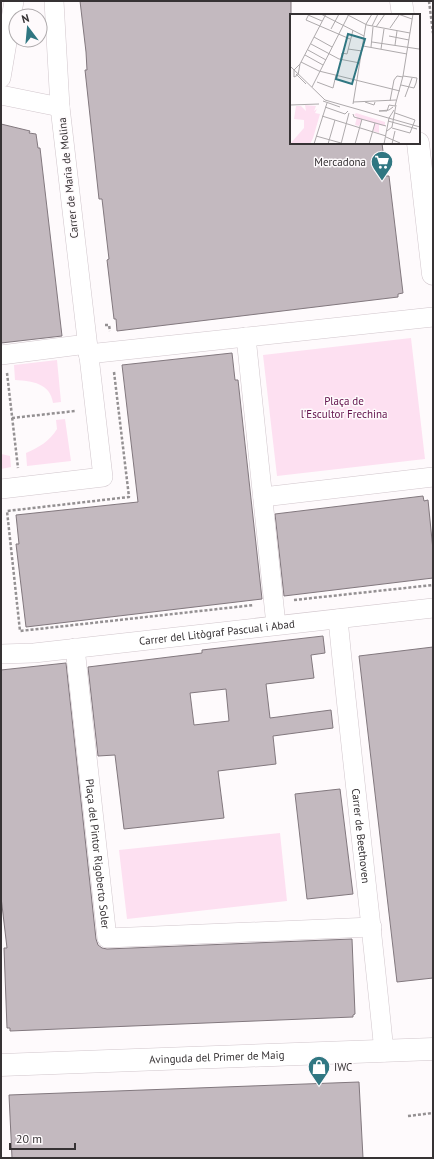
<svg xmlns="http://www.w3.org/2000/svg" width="434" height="1159" font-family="'PT Sans',sans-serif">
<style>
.green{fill:#fde0f1}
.building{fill:#c3b9bf;stroke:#82787e;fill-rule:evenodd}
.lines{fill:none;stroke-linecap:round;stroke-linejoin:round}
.street-casing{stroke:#d1c6cc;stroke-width:20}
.secondary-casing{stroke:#d1c6cc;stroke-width:23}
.path{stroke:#949092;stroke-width:2.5;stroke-dasharray:3 2;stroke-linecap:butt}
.street{stroke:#fff;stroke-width:19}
.secondary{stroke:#fff;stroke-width:22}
.labels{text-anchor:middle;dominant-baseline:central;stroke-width:3;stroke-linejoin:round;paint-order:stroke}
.poi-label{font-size:11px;fill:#363234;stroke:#fefafc;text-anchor:end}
.street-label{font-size:11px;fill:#363234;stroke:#fefafc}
.park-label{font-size:11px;fill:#61124b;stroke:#fefafc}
.inset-road{fill:none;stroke:#aeaaac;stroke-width:1}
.view{fill:#307782;fill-opacity:0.15;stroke:#307782;stroke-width:2}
.inset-edge{fill:none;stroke:#363234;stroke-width:2}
</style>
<rect width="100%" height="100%" fill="#fefafc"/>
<path class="green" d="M411,338L425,459L277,476L263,355Z
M57,360L61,402L53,403C50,383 32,381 15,380L14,365Z
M65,419L71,461L27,466L26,453C38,448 50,441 57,429L56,420Z
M1,454L10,456L11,467L1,469Z
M280,833L287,901L127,919L119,850Z"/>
<path class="building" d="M80,1H291V143H382L386,176H389L403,293L398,294V297L117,331L116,319H114L107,260L109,259L102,199H99L95,162L85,70H87L86,52Z
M1,124L30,131L29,133L36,134L38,148H40L62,336L1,343Z
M232,353L235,380H238L262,599L26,627L16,544H19L16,515L138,502L122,365Z
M423,496L424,501L428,500L433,550V578L284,596L275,514Z
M323,636L325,653L311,655L314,678L266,684L270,718L331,710L333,728L273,736L276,764L218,771L224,818L124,829L115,755L98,756L88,667L202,653V650ZM226,689L229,721L194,725L190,693Z
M433,647V978L397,982L359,656Z
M66,663L96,939L98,945L102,948L107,949L352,939L355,1014L353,1015V1017L10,1031V1028H7L4,948H7L1,897V670Z
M340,789L353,894L307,899L295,794Z
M359,1082L363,1158H12L9,1095Z"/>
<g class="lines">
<g class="street-casing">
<g id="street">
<path d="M1,78L14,1"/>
<path d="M1,95L60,107"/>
<path d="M246,337L276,625"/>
<path d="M88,354L433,317"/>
<path d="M1,355L87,344"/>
<path d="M1,489L103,477L60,107L54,1"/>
<path d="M263,497L433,477"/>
<path id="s1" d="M338,619C352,764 370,908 384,1052"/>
<path id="s2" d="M75,648L107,938L372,927"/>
<path id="s3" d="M1,654L34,653L433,608"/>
</g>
</g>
<g class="secondary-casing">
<g id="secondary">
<path d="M401,1L403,15"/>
<path d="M418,143L433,274"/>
<path id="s4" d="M1,1065L433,1049"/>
</g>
</g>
<path class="path" d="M429,1L433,33
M105,325H109L110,331
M114,372L129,497L7,511L20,631L254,605
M7,373L18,468
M12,418L75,411
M294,600L433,585
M408,1116L433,1113"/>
<use href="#street" class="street"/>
<use href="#secondary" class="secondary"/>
</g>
<defs>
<g id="supermarket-pin" transform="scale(1.15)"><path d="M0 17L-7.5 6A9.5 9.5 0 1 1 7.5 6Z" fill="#307782" stroke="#fefafc"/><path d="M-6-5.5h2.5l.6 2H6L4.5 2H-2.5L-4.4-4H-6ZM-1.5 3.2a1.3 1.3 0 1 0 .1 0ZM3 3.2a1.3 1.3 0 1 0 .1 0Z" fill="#fff"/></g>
<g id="shop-pin" transform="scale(1.15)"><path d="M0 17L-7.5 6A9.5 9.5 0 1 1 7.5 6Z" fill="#307782" stroke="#fefafc"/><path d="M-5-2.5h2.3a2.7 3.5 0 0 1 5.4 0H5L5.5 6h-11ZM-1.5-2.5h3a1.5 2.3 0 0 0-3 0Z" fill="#fff"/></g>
</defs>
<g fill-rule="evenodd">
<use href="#supermarket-pin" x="382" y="162"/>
<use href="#shop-pin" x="319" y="1067"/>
</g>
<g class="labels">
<g class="poi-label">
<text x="366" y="162">Mercadona</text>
<text x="334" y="1067" text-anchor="start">IWC</text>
</g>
<g class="street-label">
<text transform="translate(68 178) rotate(-96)">Carrer de Maria de Molina</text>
<text stroke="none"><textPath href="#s3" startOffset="217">Carrer del Litògraf Pascual i Abad</textPath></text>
<text stroke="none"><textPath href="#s1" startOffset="218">Carrer de Beethoven</textPath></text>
<text stroke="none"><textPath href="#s2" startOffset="207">Plaça del Pintor Rigoberto Soler</textPath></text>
<text stroke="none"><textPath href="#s4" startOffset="216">Avinguda del Primer de Maig</textPath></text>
</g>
<g class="park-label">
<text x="344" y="401">Plaça de<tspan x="344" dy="13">l'Escultor Frechina</tspan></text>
</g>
</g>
<g transform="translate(290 14)">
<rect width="130" height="130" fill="#fefafc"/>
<path d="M15,91L26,92L24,97L27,95L25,99L30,100L23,124L20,130H0L14,114V106L4,105L6,92H11L16,97ZM66,99L95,108V112L89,111V119L83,117L85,110L72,105L69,112L65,111L67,103L64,101Z" fill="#fde0f1"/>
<path class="inset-road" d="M19,0L16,6L60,25M31,0L74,22M56,0L77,11L120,19M108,0L122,5M18,1L32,7M82,12L88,0M86,13L95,0M100,14L109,1M41,15L49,0M99,22L119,26M24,23L42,33M82,28L129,35M21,30L49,45L70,49M105,31L107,17M73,32L117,40M81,33L83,13M58,35L72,37M91,35L94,15M18,36L36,46M15,41L33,51M51,45L52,39L57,40L63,16M11,48L29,57L110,77M10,50L4,56V63L8,61L10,50L36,0M0,52L35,86L130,113M6,60L16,70M27,68L43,74L46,61M111,71L124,74L126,69L127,64L113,62M22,73L59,0M115,83L122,64M33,87L50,93M100,87L104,66L107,62L113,63M63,88L106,86M75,88L84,91L85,88M63,90L76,10L82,0M0,91L29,90M105,92L113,62L123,0M35,93L55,100L58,97M89,97H97L99,91L105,92M89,97L99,96L103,93M63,100L64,103L96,112M32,102L96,122M98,107L127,115M102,114L120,119L125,106L105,99M97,117L102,113L106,91M26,122L51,129M96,123L110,129M24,130L37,89M38,130L45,106M51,130L59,99M65,130L72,105M79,130L85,109M94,130L99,104L104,96M102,130L105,117"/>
<path class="view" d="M58,20L75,25L62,70L46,65Z"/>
<rect width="130" height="130" class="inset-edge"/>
</g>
<rect width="434" height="1159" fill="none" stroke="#363234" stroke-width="4"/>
<g transform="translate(28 28) rotate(344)"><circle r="19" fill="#fefafc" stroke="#aeaaac"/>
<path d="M0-3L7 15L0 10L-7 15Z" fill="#307782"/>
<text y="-6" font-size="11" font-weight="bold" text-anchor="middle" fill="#363234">N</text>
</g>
<path d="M10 1143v6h65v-6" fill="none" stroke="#363234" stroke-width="2"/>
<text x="16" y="1143" font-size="12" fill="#363234" stroke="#fefafc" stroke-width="3" paint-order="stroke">20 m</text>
</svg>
